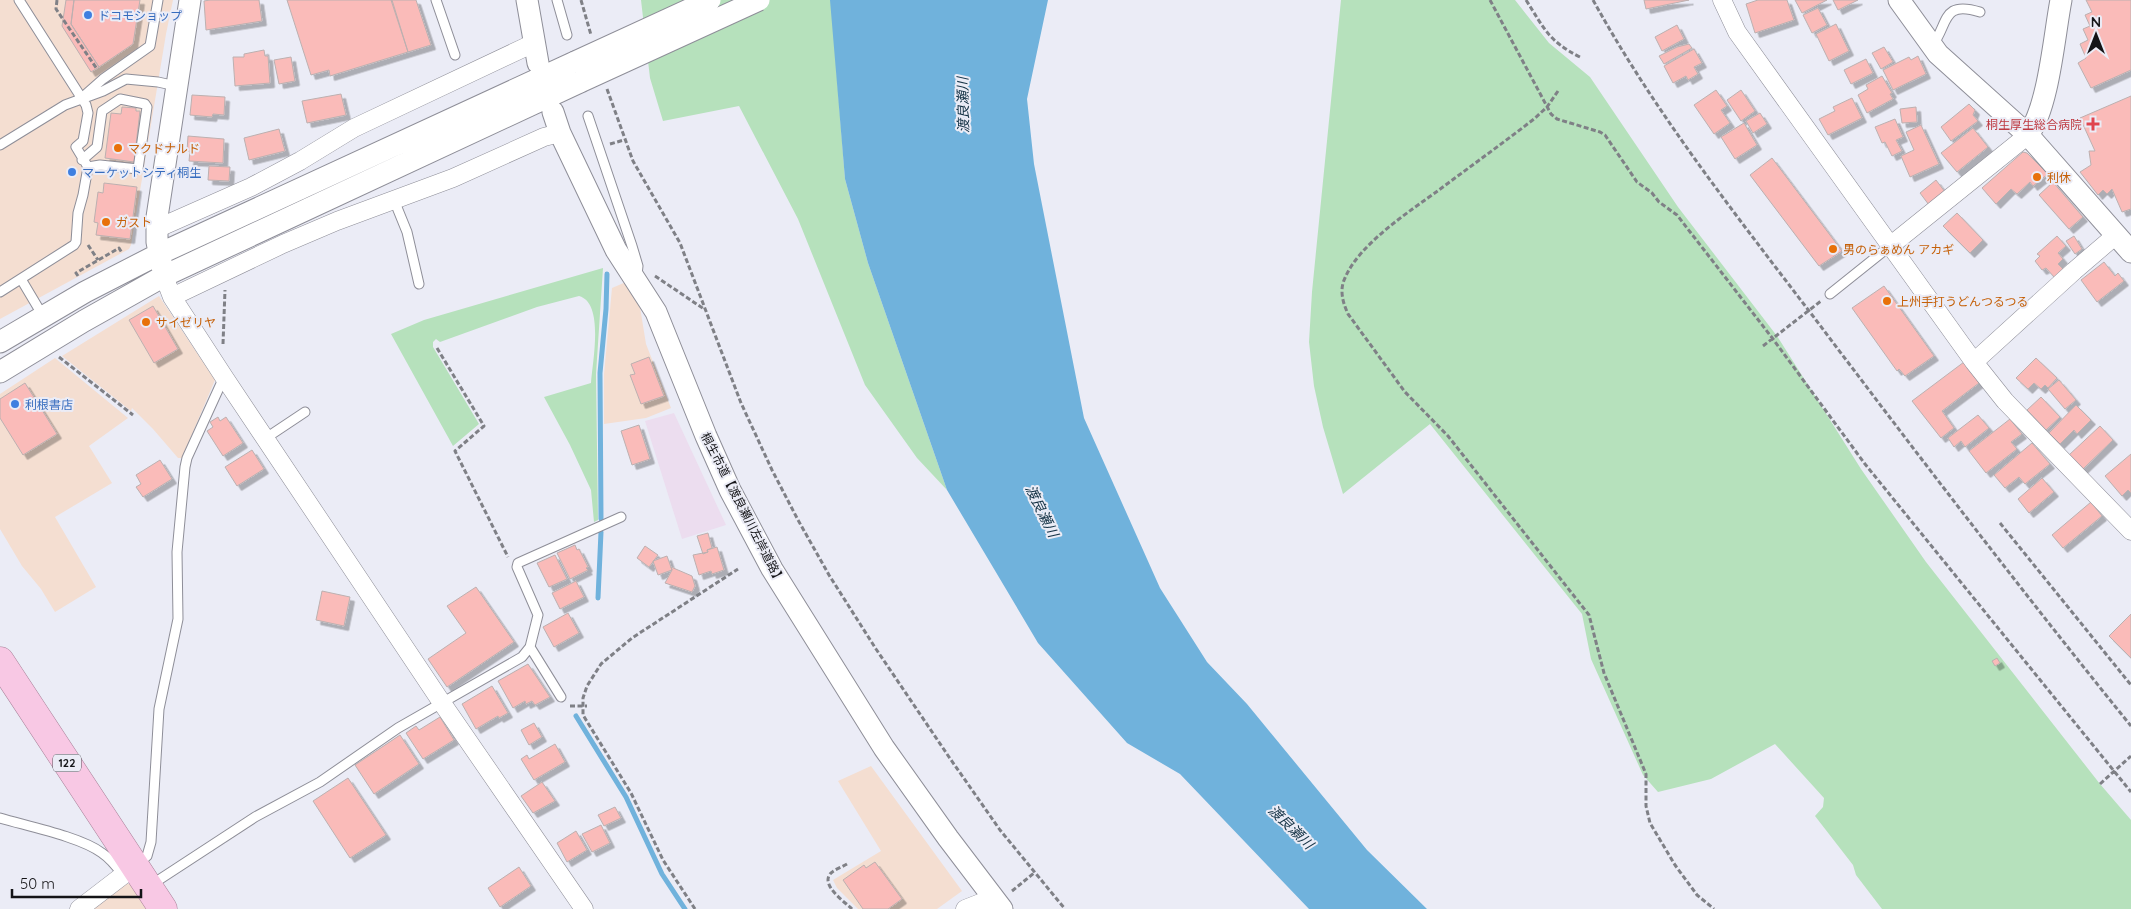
<svg xmlns="http://www.w3.org/2000/svg" width="2131" height="909" font-family="Quicksand,'Noto Sans JP',sans-serif">
<style>
.commercial{fill:#f4ded1}
.industrial{fill:#ecddef}
.green{fill:#b6e1bc}
.water{fill:#70b2dc}
.lines{fill:none;stroke-linecap:round;stroke-linejoin:round}
.stream{stroke:#70b2dc;stroke-width:5}
.building{fill:#fabbb9;stroke:#bcb0b0;filter:url(#shadow)}
.service-casing{stroke:#8e8e98;stroke-width:11}
.minor-casing{stroke:#8e8e98;stroke-width:19}
.tertiary-casing{stroke:#8e8e98;stroke-width:23}
.trunk-casing{stroke:#a78198;stroke-width:29}
.path{stroke:#7f8086;stroke-width:3;stroke-dasharray:5 2.5;stroke-linecap:butt}
.service{stroke:#fff;stroke-width:9}
.minor{stroke:#fff;stroke-width:18}
.tertiary{stroke:#fff;stroke-width:21}
.trunk{stroke:#f8c8e4;stroke-width:28}
.tertiary-bridge-casing{stroke:#8e8e98;stroke-width:23;stroke-linecap:butt}
.tertiary-bridge{stroke:#fff;stroke-width:21}
.shop-dot{fill:#3f7fe0;stroke:#ebecf6;stroke-width:2}
.health-dot{fill:#e0444e;stroke:#ebecf6;stroke-width:2}
.food-dot{fill:#e8710a;stroke:#ebecf6;stroke-width:2}
.labels{text-anchor:middle;dominant-baseline:central;stroke-width:4;stroke-linejoin:round;paint-order:stroke}
.shield{fill:#ebecf6;stroke:#54555a;stroke-width:1}
.shield-label{font-size:11px;font-weight:bold;fill:#141417}
.shop-label{font-size:12px;fill:#366cbe;stroke:#ebecf6;text-anchor:start}
.health-label{font-size:12px;fill:#be3a42;stroke:#ebecf6;text-anchor:end}
.food-label{font-size:12px;fill:#c56008;stroke:#ebecf6;text-anchor:start}
.street-label{font-size:12px;fill:#141417;stroke:#ebecf6}
.water-label{font-size:14px;font-style:italic;fill:#133144;stroke:#ebecf6}
</style>
<defs>
<filter id="shadow"><feDropShadow dx="4.5" dy="4.5" stdDeviation="0" flood-color="#0004"/></filter>
</defs>
<rect width="100%" height="100%" fill="#ebecf6"/>
<path class="commercial" d="M0,0H173L166,34L131,245L129,249L0,319Z
M626,282L641,304L640,307L646,344L671,408L646,418L604,424V374L612,288Z
M159,296L215,380L182,458H178L153,429L132,408L131,411L62,356Z
M55,358L128,418L89,446L112,483L55,517L96,587L55,612L41,589L22,566L0,529V394Z
M871,766L962,891L937,909H858L837,888L833,880L881,851L838,781Z
M124,883L130,884L147,909H91Z"/>
<path class="industrial" d="M674,413L726,525L682,539L645,421Z"/>
<path class="green" d="M641,0H831L845,179L868,263L947,490L917,458L865,385L798,219L739,106L663,121L650,78Z
M1341,0H1515L1549,43L1590,77L1678,207L1777,336L1861,469L1926,562L2100,784L2131,820V909H1882L1856,875L1853,865L1815,816L1823,807L1824,798L1775,744L1711,779L1658,792L1643,775L1591,659L1582,614L1430,424L1343,494L1323,427L1314,386L1309,342L1312,292Z
M603,268L596,374L598,520L594,522L591,490L570,445L544,397L591,383C592,364 605,303 579,296L537,307L440,342L436,339L433,342V347L479,424L453,446L391,334L424,320Z"/>
<path class="water" d="M830,0H1048L1027,99L1034,164L1084,418L1160,588L1207,662L1247,704L1367,850L1427,909H1309L1180,774L1127,743L1038,643L947,490L868,263L845,179Z"/>
<g class="lines">
<path class="stream" d="M601,519L600,373L606,309L607,274
M598,598L601,532
M576,716L626,797L662,874L685,909"/>
</g>
<path class="building" d="M66,0H74L71,24L99,67L91,72L62,26Z
M74,0H140L133,44L99,67L71,24Z
M210,0H259L262,21L206,30L204,1Z
M287,0H392L408,52L330,76L329,70L311,75Z
M391,0H416L431,45L408,52Z
M1644,0H1689L1646,9Z
M1758,0H1787L1794,20L1755,33L1746,4Z
M1795,0H1827L1802,13Z
M1833,0H1858L1838,10Z
M2086,0H2131V70L2091,88L2078,63L2086,58L2080,44L2088,40L2083,29L2090,26L2085,15L2092,12Z
M1818,8L1827,25L1812,33L1803,15Z
M1836,24L1849,51L1829,61L1816,34Z
M1677,25L1684,39L1662,51L1655,37Z
M1689,44L1692,48L1664,64L1659,56L1677,47Z
M1884,47L1893,62L1881,69L1872,53Z
M1694,49L1702,63L1694,67L1698,74L1688,80L1686,76L1673,83L1664,66Z
M264,50L265,56H268L270,83L235,86L233,57H244V54Z
M1918,56L1926,74L1893,90L1883,70L1909,57L1911,60Z
M291,57L295,81L279,84L274,60Z
M1866,59L1873,73L1851,84L1844,70Z
M1882,76L1892,93L1890,94L1893,99L1867,113L1858,95L1868,89L1866,85Z
M1716,90L1727,106L1721,110L1730,123L1714,134L1694,105Z
M1741,90L1755,111L1741,121L1727,100Z
M341,94L346,115L307,123L302,101Z
M192,95L225,97L224,115L213,114L212,117L190,115Z
M2131,96V209L2122,212L2112,189L2107,194L2103,190L2098,195L2080,172L2091,165L2089,151H2095L2080,118Z
M1852,98L1862,118L1828,135L1819,119L1835,111L1833,107Z
M1969,104L1975,110L1973,115L1978,121L1951,141L1941,127Z
M122,107L136,108V111H140L134,162L105,158L111,113L121,114Z
M1916,107L1917,122L1902,123L1900,109Z
M1760,113L1767,124L1753,133L1746,121Z
M1895,119L1903,137L1896,140L1902,151L1892,156L1885,142L1882,143L1875,127Z
M1744,123L1757,145L1735,159L1721,137Z
M1921,125L1939,164L1910,177L1901,156L1914,150L1906,132Z
M1973,128L1988,147L1957,172L1941,153Z
M279,129L285,151L249,160L244,138Z
M188,136L224,139L223,163L189,161L190,151H187Z
M2023,152L2027,153L2048,174L2033,186L2030,182L2017,194L2011,189L1996,204L1982,188Z
M1772,158L1842,251L1819,266L1750,175Z
M209,166L230,167L229,181L208,180Z
M1936,180L1945,192L1929,205L1920,193Z
M2053,182L2083,217L2069,229L2039,195Z
M104,183L137,187L130,239L96,235L98,223L94,222L98,192L103,193Z
M1957,213L1983,240L1970,253L1943,226Z
M2057,236L2066,246L2058,253L2063,259L2058,264L2064,270L2055,278L2046,268L2042,270L2035,261L2040,256L2037,254Z
M2074,236L2082,249L2075,254L2066,241Z
M2104,262L2115,276L2118,273L2124,281L2097,302L2081,280Z
M1884,286L1934,356L1905,376L1899,369L1897,371L1852,308Z
M153,306L178,349L154,363L129,320Z
M649,357L664,396L641,404L630,375L635,374L631,364Z
M2036,358L2057,378L2048,388L2045,385L2041,389L2034,383L2028,389L2016,378Z
M1964,362L1979,383L1942,411L1954,428L1941,438L1912,401Z
M2059,380L2076,400L2065,409L2048,389Z
M25,383L57,434L23,455L0,418V399Z
M2041,397L2060,417L2046,430L2027,410Z
M2076,405L2091,420L2077,434L2074,430L2060,444L2049,433Z
M1978,415L1989,428L1965,447L1961,441L1954,447L1948,438Z
M218,417L220,421L226,417L243,443L223,456L207,431L213,427L210,422Z
M2010,419L2022,434L2011,442L2017,449L1986,473L1969,451Z
M639,425L650,459L632,465L621,431Z
M2100,426L2113,440L2083,469L2069,455Z
M2032,443L2050,464L2025,484L2019,477L2005,488L1994,475Z
M252,450L264,469L237,486L225,467Z
M2131,454V493L2128,490L2122,496L2105,476Z
M160,460L172,479L143,497L136,487L141,484L136,475Z
M2042,478L2054,492L2029,513L2018,499Z
M2091,502L2102,516L2063,548L2052,535Z
M708,533L712,548L707,550L708,552L703,554L697,536Z
M575,545L577,550L579,549L588,567L586,568L588,570L570,579L557,553Z
M645,546L658,555L649,567L637,558Z
M717,547L724,570L712,574L711,571L699,575L693,555L708,552L707,550Z
M555,555L567,579L549,587L537,563Z
M667,556L672,570L658,575L653,561Z
M671,567L692,576L695,586L692,592L665,583L672,570Z
M576,581L584,597L560,609L552,593Z
M476,587L514,642L447,687L428,659L466,633L447,606Z
M322,591L350,597L344,626L316,620Z
M568,613L579,633L554,647L543,627Z
M2131,614V658L2109,636Z
M1997,658L2000,663L1995,666L1992,661Z
M528,664L550,697L535,705L532,701L526,704L525,701L513,708L498,681Z
M492,686L508,713L499,718L498,716L476,729L462,704Z
M440,717L454,740L423,759L406,733L416,726L419,730Z
M534,723L542,737L529,745L521,730Z
M400,735L419,764L374,794L355,765Z
M555,744L565,762L534,780L521,759L527,755L529,759Z
M348,778L386,835L350,858L313,801Z
M542,782L555,801L533,813L521,796Z
M615,807L621,818L604,826L598,815Z
M601,825L610,843L592,852L582,834Z
M576,831L587,850L567,862L557,843Z
M875,862L902,899L888,909H863L843,880L864,865L866,868Z
M519,867L531,886L500,907L488,888Z"/>
<g class="lines">
<g class="service-casing">
<path id="service" d="M436,0L455,55
M557,0L567,35
M1932,46C1949,24 1941,0 1980,12
M86,94L103,79L150,46L158,0
M588,116L632,246L638,266L637,275
M0,145L65,105L103,91L126,79L158,82L176,86
M82,160L97,147L102,111L120,99L145,104L147,107L138,169L100,165L88,167
M394,200L407,232L419,284
M21,279L43,316
M0,292L74,245L76,242L78,213L83,195L88,167L76,147L83,141L88,113L86,105L19,0
M1830,294L1890,246
M266,438L305,412
M530,647L561,697
M0,818C27,826 81,837 102,853C111,859 117,867 123,875
M137,865L147,856L151,842L159,709L178,619L177,552L185,467L187,458L224,377
M151,885L255,817L320,782L398,728L522,657L530,647L538,615L517,567L518,563L621,517"/>
</g>
<g class="minor-casing">
<path id="minor" d="M1722,0L1737,32L1974,362L2005,401L2131,531
M156,229L251,187L300,161L354,128L534,43
M1890,246L2028,135
M164,276L172,297L224,377L442,703L584,909
M172,297L283,244L337,221L453,178L544,137L560,133
M1974,362L2074,271L2116,235
M79,909L135,866
M965,909L993,898"/>
</g>
<g class="tertiary-casing">
<path id="tertiary" d="M527,0L538,63
M1899,0L1938,54L2028,135L2131,252
M553,112L560,133L616,250L656,312L706,436L730,490L772,569L884,748L948,838L1002,909
M2028,135C2049,106 2054,36 2061,0
M162,267L157,242V217L190,0
M0,342L85,292L159,254L575,62
M0,372L84,321L164,276L580,82"/>
</g>
<g class="trunk-casing">
<path id="trunk" d="M0,661L163,909"/>
</g>
<path class="path" d="M57,0L56,9L97,69
M581,0L591,35
M1490,0L1551,114L1557,119L1600,132L1605,135L1637,182L1652,193L1659,202L1677,215L1773,339L1865,464L2131,792
M1526,0C1544,28 1548,41 1580,57
M1593,0C1657,116 1739,219 1819,324C1921,459 2024,594 2131,726
M607,89L633,161L680,243L741,403L772,470L798,520L829,575L876,649L949,757L1000,830L1065,909
M1558,91L1547,107L1534,119C1503,143 1471,166 1439,190C1410,211 1359,244 1345,278C1339,290 1343,303 1348,314L1405,392L1448,436L1589,615L1604,673L1646,774V806L1650,823L1675,865L1697,895L1714,909
M610,144L624,140
M88,245L98,260
M78,276L76,273L119,248L122,253
M655,276L704,309
M223,344L225,290
M1763,346L1821,301
M437,348L484,426L455,451L508,557
M59,357L133,415
M2000,523L2131,685
M570,706H587
M2100,784L2131,756
M847,864C842,867 833,870 830,874C821,886 845,902 852,909
M1012,891L1034,873
M695,909L663,860L631,793L583,715V698L587,686L601,664L632,638L738,569"/>
<use href="#service" class="service"/>
<use href="#minor" class="minor"/>
<use href="#tertiary" class="tertiary"/>
<use href="#trunk" class="trunk"/>
<g class="tertiary-bridge-casing">
<path id="tertiary-bridge" d="M575,62L710,0
M580,82L759,0"/>
</g>
<use href="#tertiary-bridge" class="tertiary-bridge"/>
</g>
<g class="shop-dot">
<circle cx="88" cy="15" r="5"/>
<circle cx="72" cy="172" r="5"/>
<circle cx="15" cy="404" r="5"/>
</g>
<path class="health-dot" d="M2090.5 116.5h5v5h5v5h-5v5h-5v-5h-5v-5h5z"/>
<g class="food-dot">
<circle cx="118" cy="148" r="5"/>
<circle cx="2037" cy="177" r="5"/>
<circle cx="106" cy="222" r="5"/>
<circle cx="1833" cy="249" r="5"/>
<circle cx="1887" cy="301" r="5"/>
<circle cx="146" cy="322" r="5"/>
</g>
<g class="labels">
<rect class="shield" x="53" y="754.5" width="28" height="17" rx="4"/>
<g class="shield-label">
<text x="67" y="763">122</text>
</g>
<g class="shop-label">
<text x="98" y="15">ドコモショップ</text>
<text x="82" y="172">マーケットシティ桐生</text>
<text x="25" y="404">利根書店</text>
</g>
<g class="health-label">
<text x="2082" y="124">桐生厚生総合病院</text>
</g>
<g class="food-label">
<text x="128" y="148">マクドナルド</text>
<text x="2047" y="177">利休</text>
<text x="116" y="222">ガスト</text>
<text x="1843" y="249">男のらぁめん アカギ</text>
<text x="1897" y="301">上州手打うどんつるつる</text>
<text x="156" y="322">サイゼリヤ</text>
</g>
<g class="street-label">
<text transform="translate(743 508) rotate(63)">桐生市道【渡良瀬川左岸道路】</text>
</g>
<g class="water-label">
<text transform="translate(963 105) rotate(-91)">渡良瀬川</text>
<text transform="translate(1042 511) rotate(64)">渡良瀬川</text>
<text transform="translate(1291 827) rotate(44)">渡良瀬川</text>
</g>
</g>
<g transform="translate(2096 35)" stroke="#ebecf6" stroke-width="4" paint-order="stroke">
<path d="M0-4L9 19L0 12L-9 19Z" fill="#141417"/>
<text y="-8" font-size="14" font-weight="bold" text-anchor="middle" fill="#141417">N</text>
</g>
<path d="M12 889v8h129v-8" fill="none" stroke="#141417" stroke-width="2.5"/>
<text x="20" y="889" font-size="15" fill="#141417" stroke="#ebecf6" stroke-width="4" paint-order="stroke">50 m</text>
</svg>
